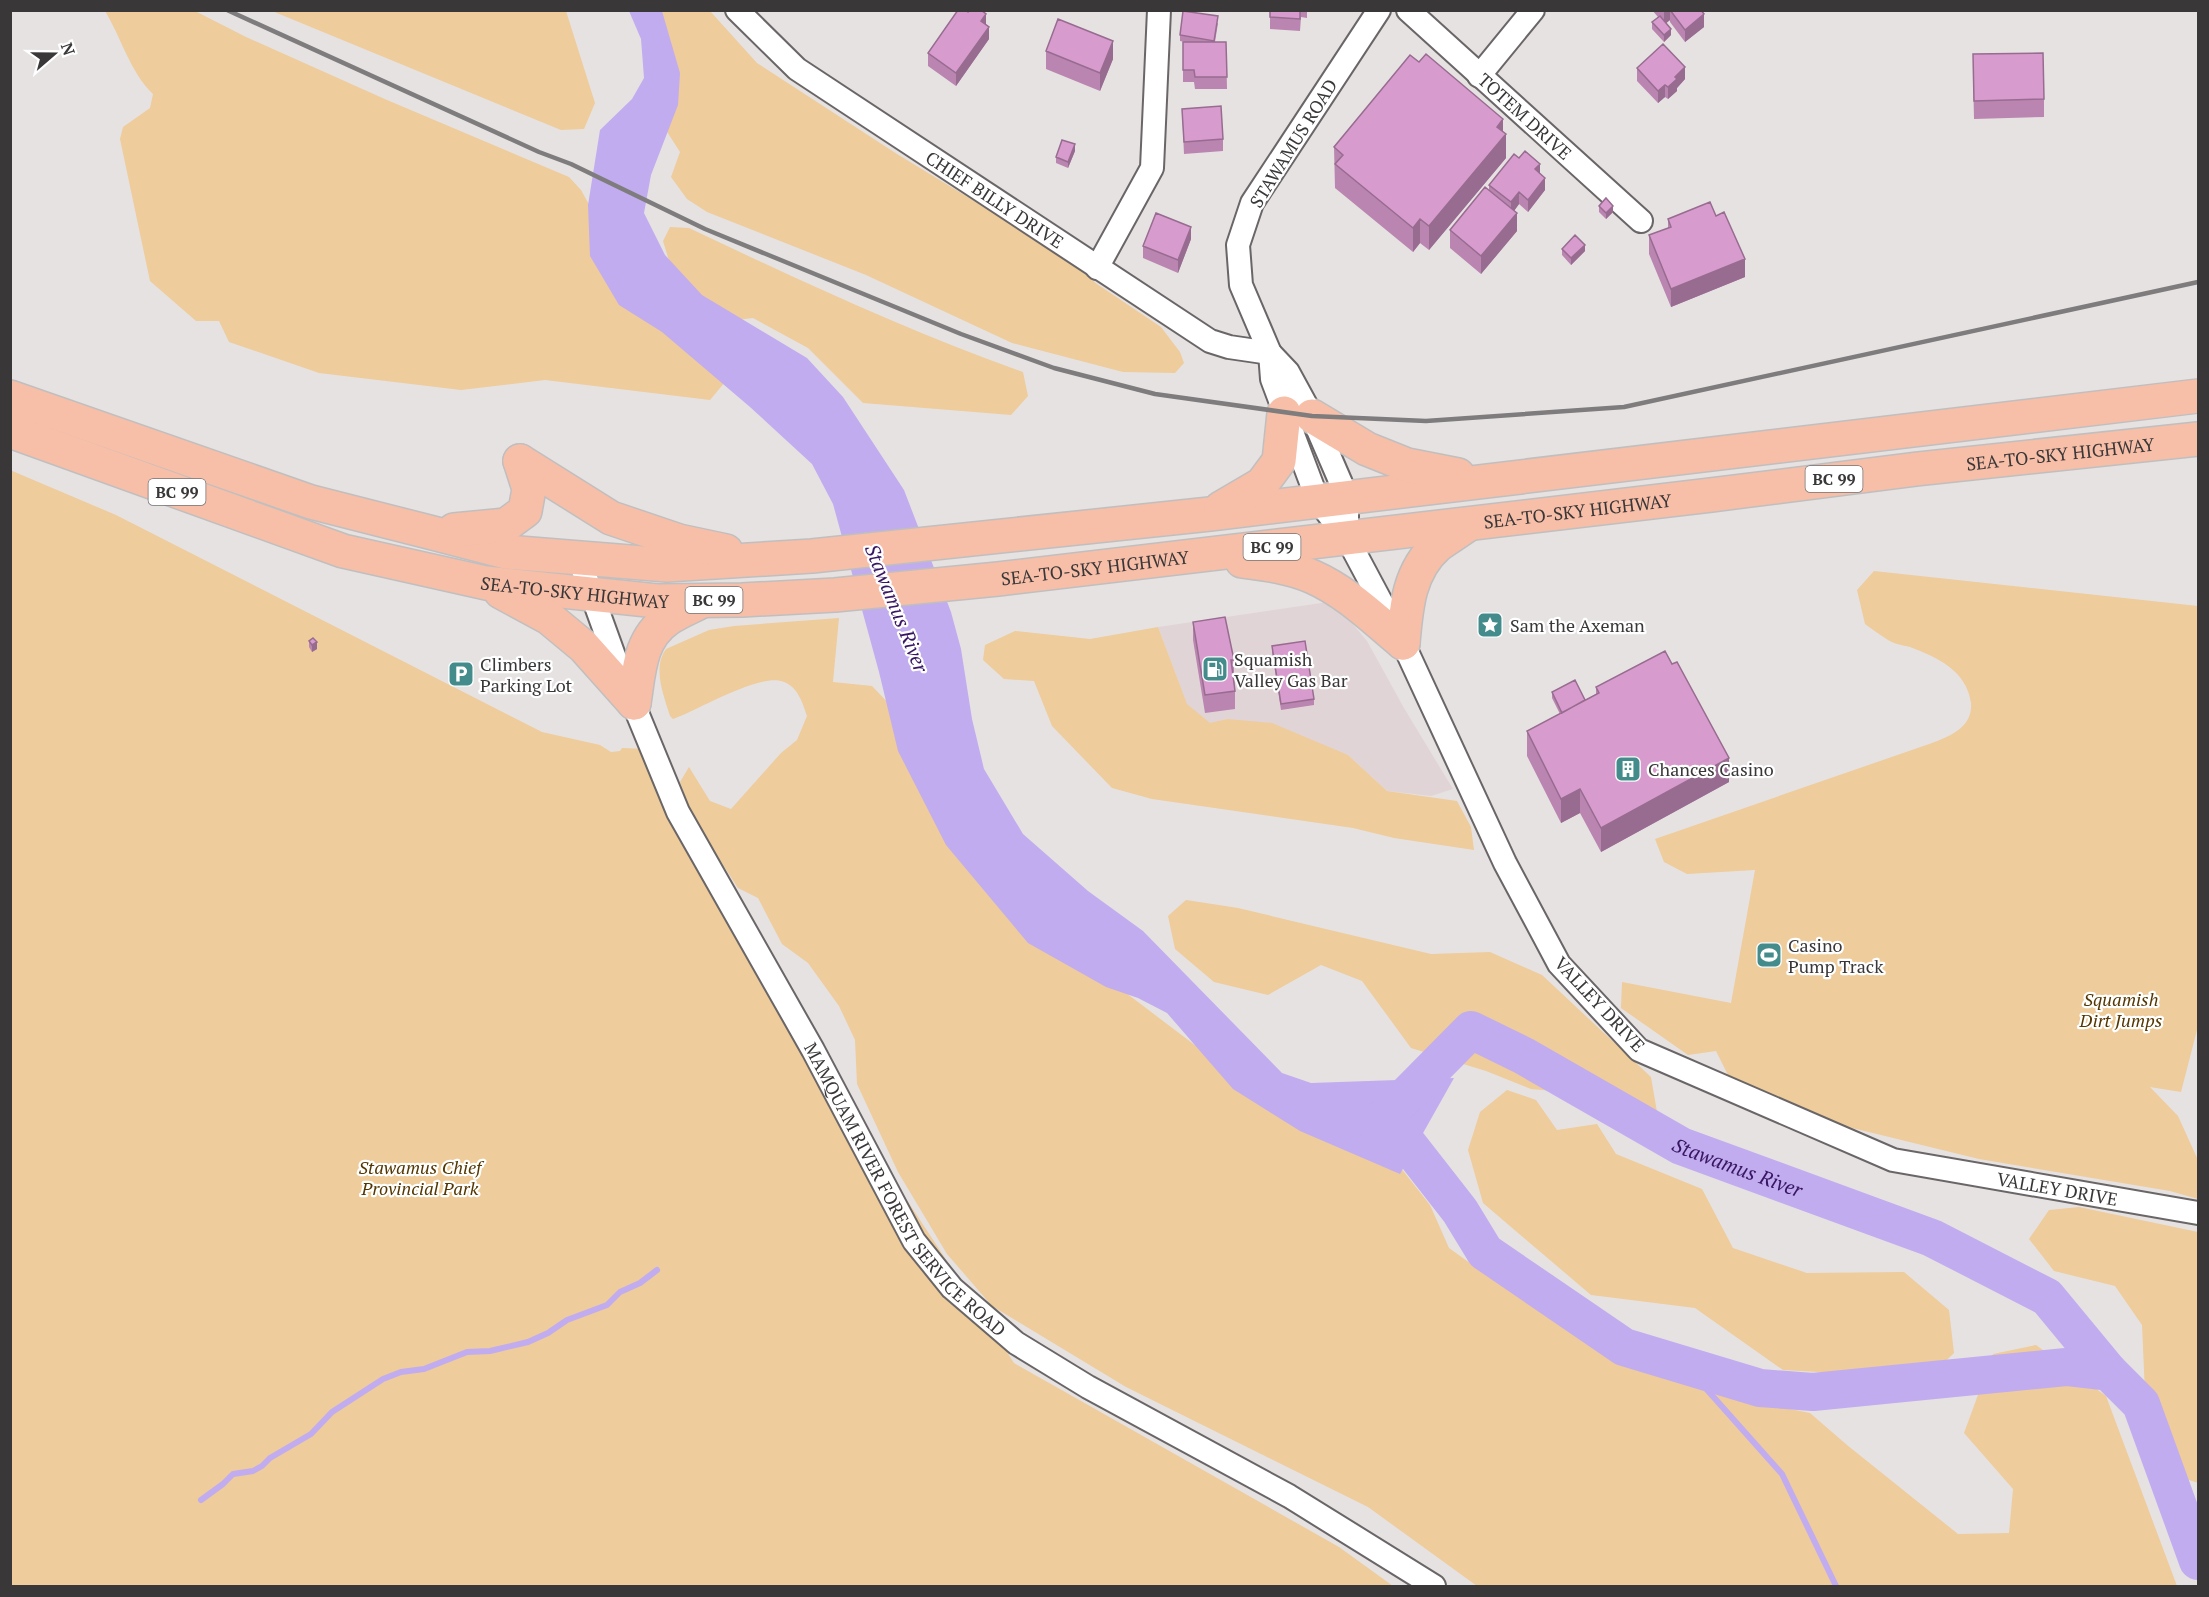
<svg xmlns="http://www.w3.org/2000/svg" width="2209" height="1597" font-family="'PT Serif',serif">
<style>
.built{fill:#e1d4d6}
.green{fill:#eecc9b}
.water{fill:#c1acf0}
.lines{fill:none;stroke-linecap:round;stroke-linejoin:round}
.stream{stroke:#c1acf0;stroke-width:6}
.river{stroke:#c1acf0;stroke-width:38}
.minor-casing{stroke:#6a6667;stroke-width:26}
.trunk-casing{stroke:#c0bfbf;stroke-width:36}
.minor{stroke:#fff;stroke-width:22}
.trunk{stroke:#f7bea8;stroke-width:33}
.rail{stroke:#7f7c7d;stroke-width:4.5}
.wall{fill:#ba85b0}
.shaded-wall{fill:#976c90}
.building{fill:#d89bcd;stroke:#976c90;stroke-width:1.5}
.labels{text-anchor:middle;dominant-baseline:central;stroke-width:4.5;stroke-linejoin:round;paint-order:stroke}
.shield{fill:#fff;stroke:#747374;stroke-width:1.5}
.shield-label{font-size:16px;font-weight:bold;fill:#393738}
.street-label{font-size:18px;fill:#393738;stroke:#fff}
.poi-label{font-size:18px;fill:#393738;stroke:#fff;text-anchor:start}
.park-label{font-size:18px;font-style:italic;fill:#543700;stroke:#fff}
.water-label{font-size:20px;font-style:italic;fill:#381663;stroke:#fff}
</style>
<rect width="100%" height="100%" fill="#e6e2e2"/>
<path class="built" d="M1328,602L1351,622L1367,641L1404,708L1453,789L1431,796L1387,791L1348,755L1227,719L1210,724L1187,705L1158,627Z"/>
<path class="green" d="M105,11H195L246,37L387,100L569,177L581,190L598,221L725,382L710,400L545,380L461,390L319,373L229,342L219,321H196L150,281L120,139L123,127L150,108L153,94C130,72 121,37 105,11Z
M272,11H566L595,103L584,129L561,130Z
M652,11H710L757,63L897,154L1056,251L1097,284L1161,327L1180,352L1184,363L1175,373L1123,372L1012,343L866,275L707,212L687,199L671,177L680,152L664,127Z
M670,227L689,228C799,280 909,332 1023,372L1028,396L1011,415L863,403L808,348L753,318L721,322L674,277L663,241Z
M10,470L116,515L542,732L600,745L611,752L620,751L622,748L647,749L872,1147L1014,1363L1339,1547L1393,1586H11Z
M1874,571L2198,606V1026L2181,1092L2150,1087L2178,1116L2198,1160V1199L2170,1191L1979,1159L1836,1124L1730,1079L1716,1051L1688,1055L1621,1008L1622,982L1731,1003L1755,870L1687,874L1664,862L1655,839L1932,743C1950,736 1973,727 1971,703C1967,671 1937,657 1910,647C1902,645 1894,644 1888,640C1880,635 1872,629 1865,624L1857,590Z
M839,618L833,682L872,686L893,708L1105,977L1258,1093L1393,1158L1430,1205L1449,1248L1499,1284L1746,1400L1810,1413L1847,1445L1958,1534L2009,1533L2013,1489L1964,1433L1993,1354L2036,1345L2106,1396L2177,1586H1477L1368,1507L1126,1387L992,1306L947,1254L898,1172L857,1084L855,1040L839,1006L808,963L782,944L758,898L738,888L693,819L680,782L689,767L710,801L731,809L781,753L797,740L807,716C803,704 798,687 784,682C760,672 697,711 673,719L670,716C664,696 652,668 666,649L709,630L734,626Z
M1158,627L1187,704L1210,723L1227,719L1272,723L1348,755L1387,791L1457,801L1471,827L1474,850L1394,838L1353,828L1152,799L1112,788L1052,726L1034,681L1004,679L983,660L985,645L1015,631L1090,639Z
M1186,900L1238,908L1431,954L1490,952L1542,975L1651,1077L1657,1112L1627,1114L1587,1094L1531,1089L1486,1071L1411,1048L1362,981L1321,965L1268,995L1214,982L1175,949L1168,916Z
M1507,1090L1536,1100L1557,1130L1597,1124L1616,1154L1702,1189L1733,1248L1807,1273L1904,1272L1949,1310L1954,1353L1915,1391L1868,1401L1837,1373L1783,1370L1695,1308L1591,1295L1483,1203L1468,1150L1480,1112Z
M2079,1207L2198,1232V1483L2183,1478L2145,1393L2142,1325L2115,1286L2054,1271L2029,1239L2049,1210Z"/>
<path class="water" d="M629,11H662L680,73L678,105L651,175L644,213L665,255L702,295L807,358L843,397L904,490L951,612L961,649L972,719L984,769L1023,834L1088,891L1143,931L1282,1073L1311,1083L1454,1078L1400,1174L1300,1131L1233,1089L1167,1013L1138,998L1106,987L1028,943L946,845L898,751L879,672L833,504L812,464L750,407L662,332L619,305L590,256L588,205L600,130L632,99L644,78L641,39Z"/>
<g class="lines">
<path class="stream" d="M1685,1365L1782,1474L1836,1586
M201,1500L223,1484L233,1474L253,1471L262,1466L270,1458L311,1434L332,1412L383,1379L401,1372L424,1369L467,1352L490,1351L528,1342L548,1333L567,1320L607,1305L620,1292L640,1283L657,1270"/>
<g class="river">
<path id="s1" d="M1387,1115L1471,1030L1524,1056L1681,1146L1932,1238L2047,1297L2109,1372"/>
<path d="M1374,1122L1403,1138L1460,1211L1485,1252L1624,1347L1760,1388L1813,1392L2066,1367L2109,1372L2141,1404L2198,1561"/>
</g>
<g class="minor-casing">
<g id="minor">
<path id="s2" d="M737,10L797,69L1210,341L1229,347L1270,353"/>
<path id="s3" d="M1379,10L1252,203L1238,245L1241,285L1270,353L1288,372L1312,416L1347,497V538L1403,643L1505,863L1559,964L1639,1050L1893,1160L2198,1213"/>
<path id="s4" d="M1408,10L1641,221"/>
<path d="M1479,76L1533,10"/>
<path d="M1097,268L1152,168L1159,10"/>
<path d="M1270,353L1272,379L1318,501L1347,538"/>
<path id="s5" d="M579,559L617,664L678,812L813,1050L914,1241L952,1288L1016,1343L1088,1387L1289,1496L1434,1586"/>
</g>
</g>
<g class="trunk-casing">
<g id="trunk">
<path d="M10,397L311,502L429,532L506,552L667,565L812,556L1210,514L2198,396"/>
<path d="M1312,416L1367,449L1407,465L1458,475"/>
<path id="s6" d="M10,431L343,551L486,583L657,601L742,600L835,595L998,579L1711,495L1917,469L2198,439"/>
<path d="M520,461L611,518L679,541L726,551"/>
<path d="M1221,508L1262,484L1279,461L1284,413"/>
<path d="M454,530L506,525L525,511L529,489L520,461"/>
<path d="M1242,561C1266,564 1291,567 1313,577C1347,592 1375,620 1403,643"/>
<path d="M501,592L549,618L584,647L634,703"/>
<path d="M1403,643C1406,607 1409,570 1438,545C1448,538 1459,531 1469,524"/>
<path d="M634,703C639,672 639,639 668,619C678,612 691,607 702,601"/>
</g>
</g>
<use href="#minor" class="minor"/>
<use href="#trunk" class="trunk"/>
<path class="rail" d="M227,10L539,152L571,164L705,229L961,334L1054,368L1155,394L1312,416L1426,421L1624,407L2198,282"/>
</g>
<path class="wall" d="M1270,10H1307V18L1301,17L1300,31L1270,29Z
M1652,10H1701L1704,27L1685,42L1670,22V20L1666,23L1671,35L1664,42L1652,29V22L1658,17Z
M1218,23L1215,42H1226L1227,89H1195L1194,82H1183V42H1185L1180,41V35Z
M986,25L989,39L956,86L928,66V53Z
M1046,51L1113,59L1100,91L1046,69Z
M1637,68L1685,79L1677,88V91L1668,99L1665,97L1658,103L1637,81Z
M1973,73L2044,99V117L1974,119Z
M1182,109L1223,139V151L1184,154Z
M1503,132L1506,158L1429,250L1420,243L1413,252L1335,188L1334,147Z
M1075,151L1068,168L1056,163V157Z
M1540,173L1545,190L1528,212L1519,204L1514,211L1517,231L1481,274L1450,248V230L1489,190V185Z
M1599,206L1613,212L1606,219L1599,212Z
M1716,216L1745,277L1671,307L1649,254V235L1668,228V219Z
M1191,239L1178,273L1143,258V246Z
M1562,249L1585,251L1571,265L1562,255Z
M1193,622L1234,660V678L1235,691V709L1205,713L1193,640Z
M309,641L317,649L312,652L309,647Z
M1272,646L1314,699V705L1281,710L1272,652Z
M1596,687L1729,782L1601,852L1580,813L1561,823L1527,756V731L1560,714L1552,698V692L1585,700L1596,694Z"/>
<path class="shaded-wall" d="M1666,10H1670V20L1664,25V12Z
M986,14V26L981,21Z
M1704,14V27L1685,42V30Z
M989,27V39L956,86V73Z
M1671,29V35L1664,42V35Z
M1113,41V59L1100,91V73Z
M1685,67V79L1677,88V91L1668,99V87L1675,77Z
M1665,85V97L1658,103V91Z
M1503,119V137L1506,134V158L1429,250V226L1497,127Z
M1075,144V151L1068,168V162Z
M1540,164V176L1535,169Z
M1545,178V190L1528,212V200Z
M1519,192V204L1511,215V202Z
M1613,206V212L1606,219V213Z
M1517,213V231L1481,274V256Z
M1420,219V243L1413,252V228Z
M1191,227V239L1178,273V260Z
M1585,245V251L1571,265V258Z
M1745,259V277L1671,307V289Z
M317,642V649L312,652V645Z
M1729,758V782L1601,852V828Z
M1580,789V813L1561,823V799Z"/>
<path class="building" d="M958,10H965L968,12L969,10H981L986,14L981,21L989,27L956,73L928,53Z
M1270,10H1300V19L1270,17Z
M1670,10H1701L1704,14L1685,30Z
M1183,11L1218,16L1214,41L1180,35Z
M1660,16L1671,29L1664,35L1652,22Z
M1058,19L1113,41L1100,73L1046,51Z
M1183,42H1226L1227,77H1195L1194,70H1183Z
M1663,44L1685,67L1675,77L1677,79L1668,87L1665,85L1658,91L1637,68Z
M2043,53L2044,99L1974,101L1973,54Z
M1426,54L1503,119L1497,127L1506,134L1429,226L1420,219L1413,228L1335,164L1343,155L1334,147L1410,55L1419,62Z
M1221,106L1223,139L1184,142L1182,109Z
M1062,140L1075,144L1068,162L1056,157Z
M1525,151L1540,164L1535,169L1545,178L1528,200L1519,192L1511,202L1489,185L1514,154L1519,158Z
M1485,187L1517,213L1481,256L1450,230Z
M1606,198L1613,206L1606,213L1599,206Z
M1710,202L1716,216L1724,212L1745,259L1671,289L1649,235L1671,227L1668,219Z
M1156,213L1191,227L1178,260L1143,246Z
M1575,235L1585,245L1571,258L1562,249Z
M1225,617L1234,660H1231L1235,691L1205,695L1193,622Z
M313,638L317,642L312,645L309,641Z
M1305,641L1314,699L1281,704L1272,646Z
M1665,651L1672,664L1677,662L1729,758L1601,828L1580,789L1561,799L1527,731L1599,693L1596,687Z
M1575,680L1585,700L1562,713L1552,692Z"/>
<defs>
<g id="sight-square" transform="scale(1.35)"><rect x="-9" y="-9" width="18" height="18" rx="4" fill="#448c8c" stroke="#fff"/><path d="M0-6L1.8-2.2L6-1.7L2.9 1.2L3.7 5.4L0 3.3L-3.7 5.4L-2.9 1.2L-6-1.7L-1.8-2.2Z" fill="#fff"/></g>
<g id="fuel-square" transform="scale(1.35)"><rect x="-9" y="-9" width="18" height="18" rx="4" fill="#448c8c" stroke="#fff"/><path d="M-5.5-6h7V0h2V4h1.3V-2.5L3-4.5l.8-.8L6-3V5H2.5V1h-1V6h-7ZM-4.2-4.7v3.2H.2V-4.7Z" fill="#fff"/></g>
<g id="parking-square" transform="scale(1.35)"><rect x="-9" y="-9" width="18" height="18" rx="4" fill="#448c8c" stroke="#fff"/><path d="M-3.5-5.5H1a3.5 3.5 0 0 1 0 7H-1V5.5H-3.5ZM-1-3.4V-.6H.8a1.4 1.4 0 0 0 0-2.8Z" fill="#fff"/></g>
<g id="building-square" transform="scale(1.35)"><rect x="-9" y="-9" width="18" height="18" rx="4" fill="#448c8c" stroke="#fff"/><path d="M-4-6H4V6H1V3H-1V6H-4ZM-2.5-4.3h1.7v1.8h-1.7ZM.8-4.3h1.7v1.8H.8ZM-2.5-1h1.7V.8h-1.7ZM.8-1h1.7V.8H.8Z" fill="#fff"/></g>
<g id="stadium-square" transform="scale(1.35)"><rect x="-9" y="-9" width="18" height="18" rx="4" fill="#448c8c" stroke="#fff"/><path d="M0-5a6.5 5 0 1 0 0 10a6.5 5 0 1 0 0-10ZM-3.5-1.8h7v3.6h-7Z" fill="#fff"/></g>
</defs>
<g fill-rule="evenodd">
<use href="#sight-square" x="1490" y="625"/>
<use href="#fuel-square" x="1215" y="669"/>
<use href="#parking-square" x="461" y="674"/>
<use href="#building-square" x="1628" y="769"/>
<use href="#stadium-square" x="1769" y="955"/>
</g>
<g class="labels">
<g class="shield">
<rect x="1805.5" y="466" width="57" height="26" rx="4.5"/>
<rect x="148.5" y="479" width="57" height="26" rx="4.5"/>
<rect x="1243.5" y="534" width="57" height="26" rx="4.5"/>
<rect x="685.5" y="587" width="57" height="26" rx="4.5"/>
</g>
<g class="shield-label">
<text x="1834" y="479">BC 99</text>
<text x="177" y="492">BC 99</text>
<text x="1272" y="547">BC 99</text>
<text x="714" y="600">BC 99</text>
</g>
<g class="street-label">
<text stroke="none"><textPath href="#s4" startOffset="158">TOTEM DRIVE</textPath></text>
<text transform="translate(1293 143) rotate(-58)">STAWAMUS ROAD</text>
<text stroke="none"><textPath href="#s2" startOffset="321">CHIEF BILLY DRIVE</textPath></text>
<text stroke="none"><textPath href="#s6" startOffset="2084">SEA-TO-SKY HIGHWAY</textPath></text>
<text stroke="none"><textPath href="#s6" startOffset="1598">SEA-TO-SKY HIGHWAY</textPath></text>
<text stroke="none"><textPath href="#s6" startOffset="1112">SEA-TO-SKY HIGHWAY</textPath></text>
<text stroke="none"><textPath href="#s6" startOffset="590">SEA-TO-SKY HIGHWAY</textPath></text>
<text transform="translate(1600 1004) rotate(47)">VALLEY DRIVE</text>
<text stroke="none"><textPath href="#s5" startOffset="714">MAMQUAM RIVER FOREST SERVICE ROAD</textPath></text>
<text stroke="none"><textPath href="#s3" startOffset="1632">VALLEY DRIVE</textPath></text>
</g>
<g class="poi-label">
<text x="1510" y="625">Sam the Axeman</text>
<text x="1234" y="659">Squamish<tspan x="1234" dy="21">Valley Gas Bar</tspan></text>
<text x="480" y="664">Climbers<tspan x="480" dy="21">Parking Lot</tspan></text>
<text x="1648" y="769">Chances Casino</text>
<text x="1788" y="945">Casino<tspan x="1788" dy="21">Pump Track</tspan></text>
</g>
<g class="park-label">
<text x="2121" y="999">Squamish<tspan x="2121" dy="21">Dirt Jumps</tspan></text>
<text x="420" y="1167">Stawamus Chief<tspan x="420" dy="21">Provincial Park</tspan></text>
</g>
<g class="water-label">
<text transform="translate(897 608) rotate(68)">Stawamus River</text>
<text stroke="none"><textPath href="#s1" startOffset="420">Stawamus River</textPath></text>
</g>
</g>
<rect width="2209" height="1597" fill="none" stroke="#393738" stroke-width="24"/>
<g transform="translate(54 54) rotate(70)" stroke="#ffffff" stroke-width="4.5" paint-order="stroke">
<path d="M0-4.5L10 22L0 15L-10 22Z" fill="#393738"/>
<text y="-9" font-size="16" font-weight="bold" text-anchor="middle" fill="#393738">N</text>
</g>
</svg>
